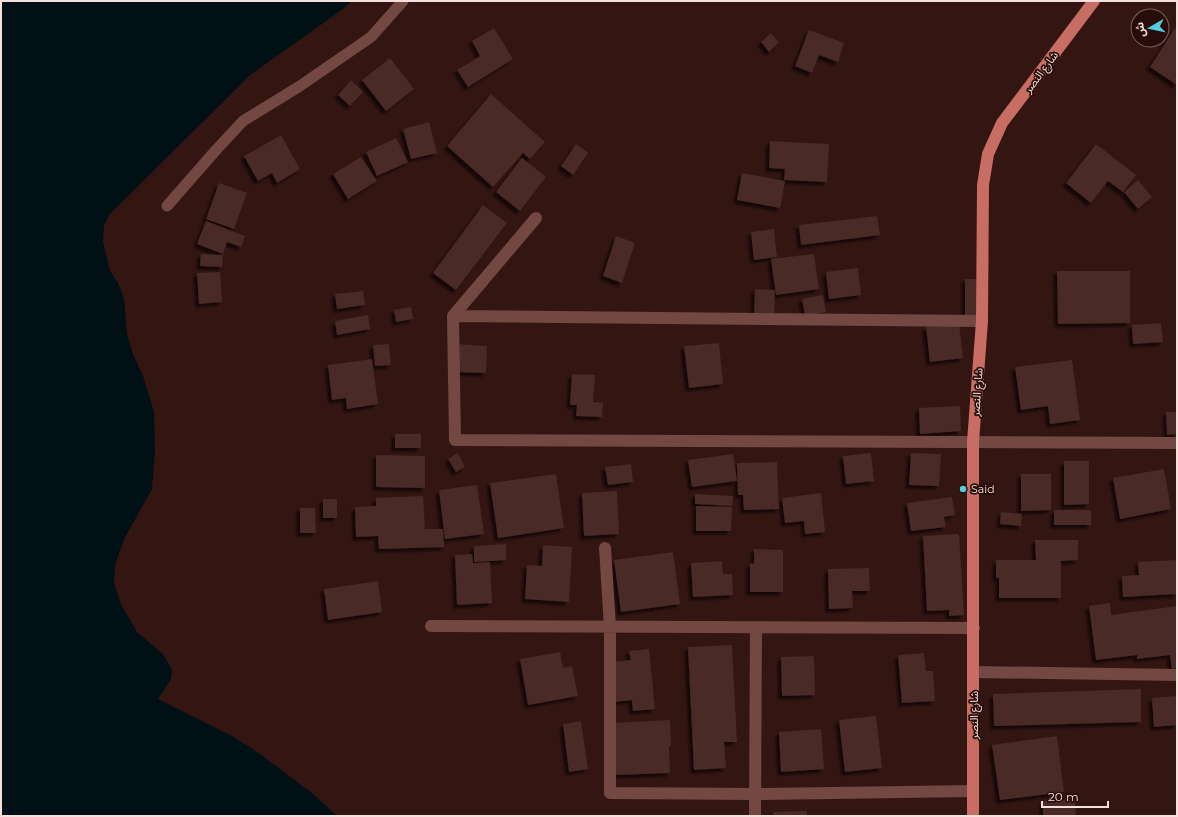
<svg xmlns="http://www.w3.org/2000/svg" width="1178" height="817" font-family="Montserrat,'Noto Sans Arabic',sans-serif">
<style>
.water{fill:#001014}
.building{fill:#492925;filter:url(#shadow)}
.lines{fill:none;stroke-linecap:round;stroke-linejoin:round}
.lane{stroke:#734742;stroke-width:11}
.street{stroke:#734742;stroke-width:12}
.primary{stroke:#c76d64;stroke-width:12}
.poi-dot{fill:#54cade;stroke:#280c09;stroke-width:1.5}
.labels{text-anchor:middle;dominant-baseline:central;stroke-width:3.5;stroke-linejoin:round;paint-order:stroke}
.street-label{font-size:11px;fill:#f6e0dd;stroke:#280c09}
.poi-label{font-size:11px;fill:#f6e0dd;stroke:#280c09;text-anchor:start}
</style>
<defs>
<filter id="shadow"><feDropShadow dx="-3.5" dy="3.5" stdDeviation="1" flood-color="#0009"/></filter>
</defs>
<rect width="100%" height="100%" fill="#331512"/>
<path class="water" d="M1,1H352L343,9L250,75L110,214L104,225L103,242L110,271L118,283L124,298L127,334L133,354L143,376L154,412L155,451L152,489L124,539L115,565L114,583L121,604L137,632L163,654L172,670L171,679L158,699L232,736L256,751L312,793L337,816H1Z"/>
<path class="building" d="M494,28L513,59L468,87L457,70L480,56L472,41Z
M1175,28L1177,29V85L1150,67Z
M809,30L844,43L838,62L819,55L812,73L795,66Z
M771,33L779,42L769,52L761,42Z
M390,58L414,89L386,111L362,80Z
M351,80L363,92L350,106L338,95Z
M491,94L545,142L530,159L523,153L493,187L447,146Z
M429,122L437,153L411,159L403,129Z
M281,135L300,169L277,183L272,173L258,181L244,156Z
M396,138L408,162L377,176L366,152Z
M770,141L829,144L827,182L784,180L785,169L769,168Z
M576,144L588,153L573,175L561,166Z
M1096,144L1136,175L1123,192L1108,181L1091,203L1066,183Z
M361,157L377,181L348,199L333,174Z
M522,158L546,177L520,211L496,192Z
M742,173L785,181L780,208L737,200Z
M1138,180L1152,197L1138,209L1124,192Z
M219,183L247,193L234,229L206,219Z
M483,205L507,223L456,290L433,273Z
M877,216L880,235L801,245L799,225Z
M206,221L245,236L241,247L227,242L223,254L197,244Z
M774,229L777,257L754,260L751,232Z
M616,236L635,243L622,283L603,276Z
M201,254L223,255L222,267L200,266Z
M814,254L819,289L776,295L771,259Z
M858,268L861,295L829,299L826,272Z
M1057,271H1130V323L1058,324Z
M220,272L222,302L199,304L197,273Z
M965,279H977L976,316L965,315Z
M755,289L775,290L774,316H754Z
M363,291L365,305L337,309L335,294Z
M823,295L826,312L805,316L802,299Z
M411,307L413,319L396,322L394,310Z
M368,315L370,329L337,335L335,321Z
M959,323L963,358L930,362L926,327Z
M1161,323L1163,342L1133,344L1132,325Z
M719,343L723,384L689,388L684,346Z
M389,344L391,365L375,366L373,345Z
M457,344L487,346L486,373L456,372Z
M372,359L378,404L347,409L346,398L332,400L328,365Z
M1072,360L1080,420L1050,424L1048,406L1021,410L1015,367Z
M572,374L595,375L593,402L603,403L602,417L576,416L577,405H570Z
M960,406L961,431L920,434L919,408Z
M1166,412H1177V434L1167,435Z
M395,434H421V448H395Z
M458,453L465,467L456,472L448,459Z
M871,453L874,481L846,484L843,456Z
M911,453L941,454L939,486L909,485Z
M733,454L737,481L692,487L688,460Z
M376,455L425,456V488L376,487Z
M1064,461H1089V504L1064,505Z
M777,462L779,509L744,510L743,495H738L737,463Z
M631,464L633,482L608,485L605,467Z
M1164,469L1171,509L1120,519L1113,478Z
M556,474L564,528L498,538L490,483Z
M1021,474H1051V510L1021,511Z
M477,485L484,534L445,539L439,490Z
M617,491L619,534L584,536L582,493Z
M821,493L825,532L805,534L804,521L785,523L782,498Z
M695,494L733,496L732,506L695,504Z
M423,496L425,529H443L444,547L379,549L378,536L356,537L355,507L376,506V498Z
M952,497L955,515L944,517L946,527L911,531L907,503Z
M323,499H337V518H323Z
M696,506L732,507L731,531H696Z
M300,508H315L316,533H300Z
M1054,510H1091V525H1054Z
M1001,512L1022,514L1021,526L1000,524Z
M959,534L964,615L949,616V610L927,611L923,536Z
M1035,540H1078V560L1061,561V598H999V578H996V560H1036Z
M506,544V560L474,562V546Z
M543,545L572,547L569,602L525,599L527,565L542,566Z
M754,549L783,550V592H750V563L754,564Z
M673,552L680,604L621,612L614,560Z
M472,554L473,563L490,562L492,603L457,605L455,555Z
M1177,560V594L1123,597L1122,576L1139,575L1138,562Z
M722,561L723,574H732L733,595L693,597L691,563Z
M869,568L870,591H852L853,608L829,609L828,569Z
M378,581L382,612L328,620L324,589Z
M1110,603L1111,615L1177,606V668L1172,669L1170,655L1137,659V655L1096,660L1089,606Z
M732,645L737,742H724L726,768L694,770L688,647Z
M649,649L655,709L633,711L632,700L615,702L612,662L631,660L629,651Z
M560,652L563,668L572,666L578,696L528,705L520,659Z
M924,653L926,671H933L935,701L902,703L898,655Z
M814,656L815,695L782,696L781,657Z
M1141,689V722L994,726L993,694Z
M1177,696V725L1154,727L1152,698Z
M876,716L882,768L845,772L839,720Z
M670,720L671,746H669L670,773L614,775L612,723Z
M581,721L588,769L569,772L563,724Z
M821,729L824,769L781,772L779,732Z
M1057,736L1064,792L1000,800L992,745Z
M1075,799L1076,816H1043V801Z
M807,811V816H773V812Z"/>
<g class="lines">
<path class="lane" d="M167,206L217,149L243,121L300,86L371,37L403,1"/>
<path class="street" d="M536,218L453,316L455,440L1177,443
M453,316L982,321
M605,548L610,627V793L755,794L973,791
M431,626L974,628
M974,672L1177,675
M755,816L756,627"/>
<path class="primary" d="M973,816V442L982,321L983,185L988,154L1002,123L1094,1"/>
</g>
<circle class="poi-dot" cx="963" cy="489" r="4"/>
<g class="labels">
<g class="street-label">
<text transform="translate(1041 72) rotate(-53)">شارع النصر</text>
<text transform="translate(977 392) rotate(-86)">شارع النصر</text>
<text transform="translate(974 715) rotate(-90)">شارع النصر</text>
</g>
<g class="poi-label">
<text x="971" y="489">Said</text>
</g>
</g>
<rect width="1178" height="817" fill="none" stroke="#f6e0dd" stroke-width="4"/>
<g transform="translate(1150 28) rotate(261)"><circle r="19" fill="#280c09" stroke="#7a615e"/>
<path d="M0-3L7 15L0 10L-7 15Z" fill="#54cade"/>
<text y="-6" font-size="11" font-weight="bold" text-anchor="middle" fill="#f6e0dd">ش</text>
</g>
<path d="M1042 801v6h66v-6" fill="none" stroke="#f6e0dd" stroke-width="2"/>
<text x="1048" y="801" font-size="12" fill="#f6e0dd" stroke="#280c09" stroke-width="3" paint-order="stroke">20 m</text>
</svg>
